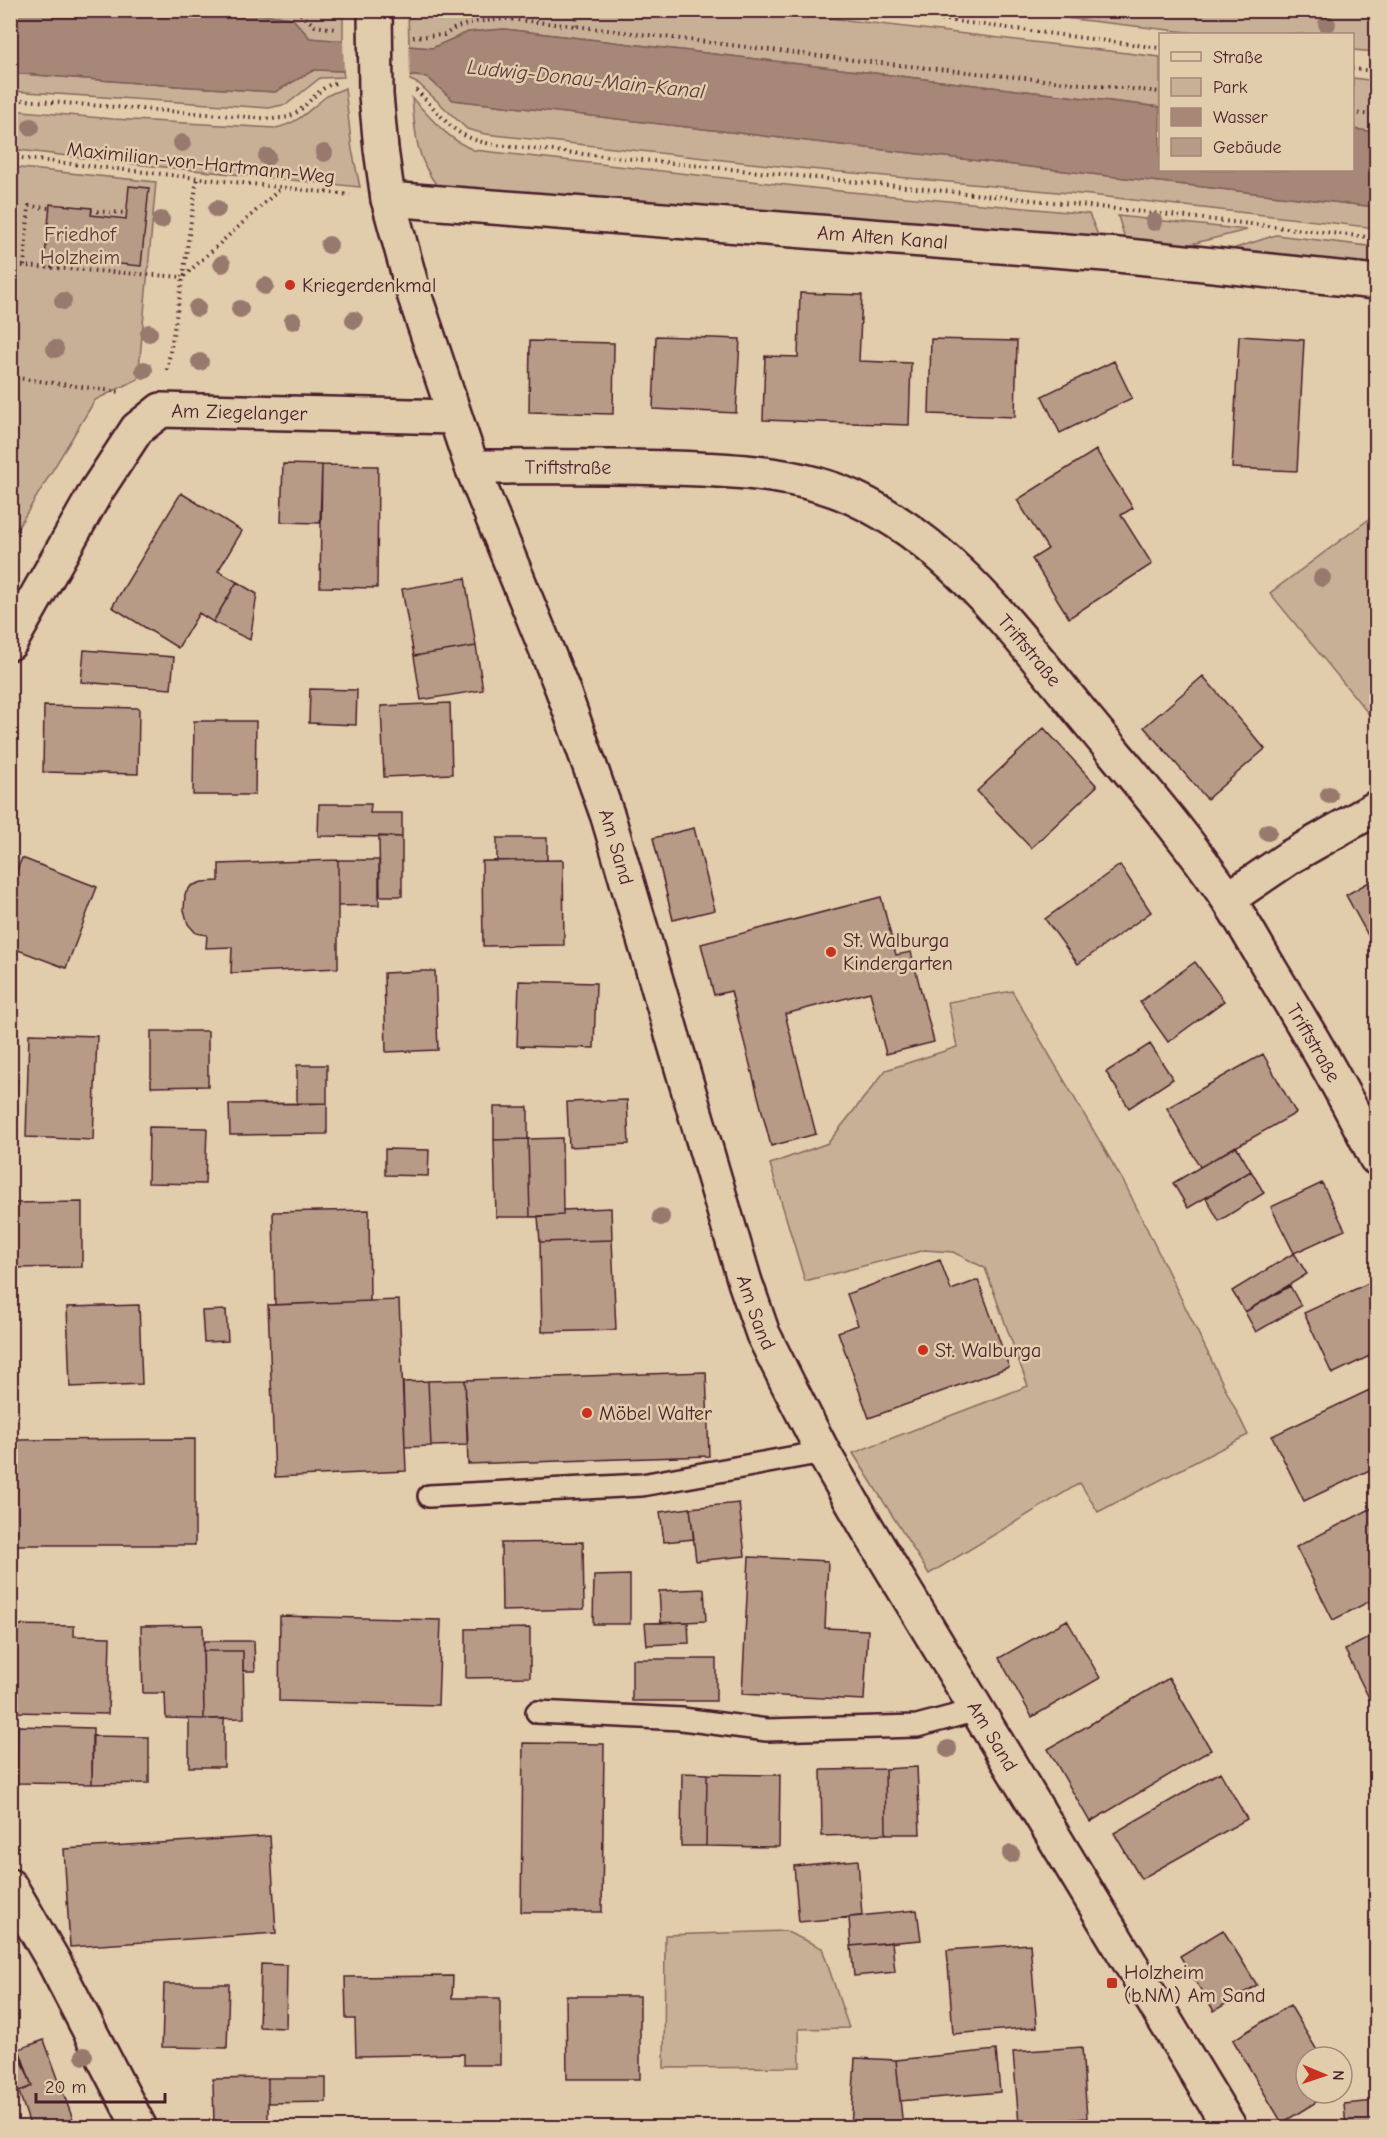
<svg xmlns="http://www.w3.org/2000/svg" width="1387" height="2138" font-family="'Comic Neue',sans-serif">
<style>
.green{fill:#c8b096;stroke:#896860;stroke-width:1.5}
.water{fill:#a68778;stroke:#815d59;stroke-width:1.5}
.pier{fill:#e1ccab}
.building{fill:#b79b87;stroke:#4a1f2b;stroke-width:1.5}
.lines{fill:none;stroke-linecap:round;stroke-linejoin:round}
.lane-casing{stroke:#4a1f2b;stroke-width:26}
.street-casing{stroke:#4a1f2b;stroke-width:38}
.path{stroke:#4a1f2b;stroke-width:4;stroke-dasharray:1.5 4.5;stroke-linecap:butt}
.lane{stroke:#e1ccab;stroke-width:21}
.street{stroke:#e1ccab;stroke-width:33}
.street-bridge-casing{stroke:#4a1f2b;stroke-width:38;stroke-linecap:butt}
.street-bridge{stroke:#e1ccab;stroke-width:33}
.tree{fill:#98796d}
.poi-dot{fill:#c8321e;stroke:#e1ccab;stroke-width:2}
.labels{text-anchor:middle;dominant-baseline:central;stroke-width:5;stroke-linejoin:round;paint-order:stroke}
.street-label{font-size:20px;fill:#4a1f2b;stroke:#e1ccab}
.park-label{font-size:20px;fill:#5d353b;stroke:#e1ccab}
.poi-label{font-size:20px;fill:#4a1f2b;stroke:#e1ccab;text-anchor:start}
.water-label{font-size:21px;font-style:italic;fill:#5c343a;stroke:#e1ccab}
</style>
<rect width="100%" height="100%" fill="#e1ccab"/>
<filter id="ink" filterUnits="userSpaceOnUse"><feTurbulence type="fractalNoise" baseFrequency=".0167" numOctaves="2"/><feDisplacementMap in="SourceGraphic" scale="12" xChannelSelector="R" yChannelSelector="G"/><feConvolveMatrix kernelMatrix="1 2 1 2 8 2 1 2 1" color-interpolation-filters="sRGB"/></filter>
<g filter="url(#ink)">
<path class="green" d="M236,11H343V42L310,38L292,18Z
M408,11H769L1160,57V107L504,29L468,32L432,48L409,46Z
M1002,11H1376V52L1353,50L1352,34H1205Z
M314,70L343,71L344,77L320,78L287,104L269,108L11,91L10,73L176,86L275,92Z
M410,76L427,77L453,100L1376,207V228L1090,195L788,167L485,134L467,129L419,84L410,80Z
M1353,78L1376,81V132L1353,129Z
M345,88L352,150L360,187L134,164L11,149V110L113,119L276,128C301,122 308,110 327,96C332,93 339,91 345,88Z
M412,98C431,118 448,140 474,150L840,191L1089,214L1101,242L438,187C416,159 415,133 412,98Z
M11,167L156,182L138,379L95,400L11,539Z
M1118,216L1247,230L1171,249L1127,245Z
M1276,235L1376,247V269L1220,253Z
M1376,514V723L1270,593Z
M1012,991L1126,1186L1248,1435L1098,1512L1080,1483L929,1574L853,1453L1028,1386L985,1268L953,1252L925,1250L805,1281L770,1164L828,1143L886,1070L957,1047L948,1002Z
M11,1079L18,1080L11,1163L10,1079Z
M785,1931L822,1948L849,2028L799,2029L800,2067L664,2068L665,1935Z"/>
<path class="water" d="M10,11H236L292,18L310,38L432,48L468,32L504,29L1160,107V170H1352L1353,129L1376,132V207L453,100L427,77L343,71L314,70L275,92L176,86L11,73Z"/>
<path class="pier" d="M343,38L409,43L410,79L344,74Z"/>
<path class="building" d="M129,186L149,188L141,266L45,257L50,204L92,208L91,215L126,219Z
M800,293L862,295L859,361L911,363L909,425L763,420L765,356L798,357Z
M656,336L740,339L736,413L653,409Z
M1239,336L1304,340L1297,471L1232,468Z
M931,339L1017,341L1015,417L929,414Z
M530,341L614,343L613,414L529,412Z
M1114,361L1132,398L1060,433L1042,396Z
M1096,450L1133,508L1121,515L1152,564L1069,618L1032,559L1048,549L1017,500Z
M283,464L322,465L320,523L281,522Z
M322,465L378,466L377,588L320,587Z
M181,493L242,531L218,571L237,582L213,622L199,613L178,648L112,607Z
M465,578L476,646L414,656L402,589Z
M237,582L257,594L250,640L213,622Z
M476,646L483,690L421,700L414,656Z
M84,650L174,657L171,689L81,682Z
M1203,676L1265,749L1207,799L1144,727Z
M310,689L357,690L356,725L309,723Z
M450,703L452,774L384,777L381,706Z
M44,706L139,708L138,774L43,772Z
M194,721H256L255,795H193Z
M1044,728L1097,786L1031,848L977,791Z
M319,804H371L370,813H402V837L318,836Z
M694,828L715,910L673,920L653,838Z
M379,836L402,837V896H380Z
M497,838H547V860L497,861Z
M22,858L97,887L66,968L10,947V887Z
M338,860V968L231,973L232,947L206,948L207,935L196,933L188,924L184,910L185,894L191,886L202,882L219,881V864Z
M338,860H379V905L338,906Z
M563,860L564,945L483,946L482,861Z
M1120,865L1151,912L1078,964L1045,919Z
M1376,878V950L1346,895Z
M881,897L896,955L911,952L934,1042L886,1054L870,992L785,1014L816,1134L771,1146L731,991L714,995L701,944Z
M1195,962L1224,1001L1168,1042L1140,1002Z
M422,971H435L438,1050L386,1052L384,973Z
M519,981L596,983L594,1048L517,1046Z
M151,1031H208V1086L151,1087Z
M29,1034L97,1036L93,1140L26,1137Z
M1150,1044L1173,1079L1129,1108L1106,1072Z
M1263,1054L1296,1113L1200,1167L1167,1108Z
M297,1065H327V1103L297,1104Z
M627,1100L629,1144L569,1147L567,1102Z
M327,1103V1134L230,1135L229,1104Z
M494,1107H528V1139L494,1140Z
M149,1127L207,1128L205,1184L148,1183Z
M562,1138L563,1215L530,1217L528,1139Z
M528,1139L530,1217H496L494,1140Z
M1236,1146L1251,1171L1188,1208L1173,1183Z
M385,1149L429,1150L428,1176L385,1175Z
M1251,1171L1264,1193L1219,1221L1206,1198Z
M1322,1183L1345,1230L1294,1253L1271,1207Z
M82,1202V1267L10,1268V1203Z
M611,1208L612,1240L540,1242L538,1216L563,1215V1210Z
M369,1210L370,1301L275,1305L273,1212Z
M612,1240L616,1330L542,1332L540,1242Z
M1294,1253L1307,1274L1245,1312L1232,1291Z
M940,1260L951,1290L978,1280L1009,1367L869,1418L838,1332L858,1325L847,1294Z
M1375,1280L1376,1353L1332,1374L1304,1313Z
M1290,1286L1301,1306L1256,1332L1245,1312Z
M399,1300L406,1471L275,1477L268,1305Z
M139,1305L142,1384L70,1387L67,1307Z
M226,1310L228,1341L204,1342L202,1311Z
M706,1372L709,1456L468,1464L465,1380Z
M465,1380L468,1445L431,1446L428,1381Z
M428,1381L431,1446L405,1447L403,1382Z
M1376,1387V1467L1304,1501L1272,1436Z
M195,1439V1545H10V1440Z
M739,1503L745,1556L696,1561L690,1508Z
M1376,1506V1598L1333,1620L1296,1547Z
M690,1508L694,1539L664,1542L660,1512Z
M583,1542L584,1609L502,1611L501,1543Z
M749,1557L828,1561L825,1628L868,1630L864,1700L742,1694Z
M630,1575V1624H593L594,1576Z
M704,1589L706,1621L661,1623L659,1591Z
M280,1616L441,1620L438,1705L279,1701Z
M1067,1620L1100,1678L1032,1717L999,1658Z
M688,1622L689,1643L647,1645L645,1623Z
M13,1625L74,1626V1636L110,1637L108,1714L12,1712Z
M203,1625L204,1719L166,1718L165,1693H143L141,1626Z
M530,1628V1677L466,1678V1629Z
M1376,1634V1699L1371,1702L1345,1650Z
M204,1641H254L255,1671H243V1651H203Z
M203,1651H243L244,1718L204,1719Z
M632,1659H716V1701H632Z
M1169,1678L1211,1750L1090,1822L1048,1749Z
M189,1719H224V1767H189Z
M18,1726L93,1728L92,1784L17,1783Z
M92,1736L149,1737V1783L92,1784Z
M523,1743L604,1744L602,1912H521Z
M917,1767L920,1834H886L885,1769Z
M885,1769L886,1834L822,1836L821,1770Z
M1220,1772L1247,1819L1141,1879L1114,1833Z
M682,1773L707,1774L706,1846H681Z
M707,1774L780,1775L779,1847L706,1846Z
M270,1836L276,1933L70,1947L64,1849Z
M858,1860L862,1916L799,1922L794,1866Z
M917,1910L921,1940L851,1946L849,1917Z
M1223,1930L1257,1985L1214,2011L1180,1956Z
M892,1942L895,1972L854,1976L851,1946Z
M1030,1944L1037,2027L953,2034L947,1950Z
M261,1964L287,1965L286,2028L259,2027Z
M453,1976L452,1998H500V2065H464V2054L356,2056L355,2019H346L345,1977Z
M164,1984H229L227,2048L162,2047Z
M566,1996H640V2079H567Z
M1290,2005L1321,2057H1306V2093H1331L1282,2123L1233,2040Z
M10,2031L32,2086L10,2095Z
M44,2040L76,2128H31L19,2092L32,2086L19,2049Z
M1082,2047L1087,2118L1019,2124L1013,2052Z
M996,2050L1000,2092L900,2101L896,2060Z
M855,2058L896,2060L903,2128H851Z
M268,2078V2128H214L213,2079Z
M268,2078H326V2102L268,2103Z
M1376,2101V2128H1346L1344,2104Z"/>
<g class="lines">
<g class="lane-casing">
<path id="lane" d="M429,1496L642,1485L823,1452
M537,1712L682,1719L767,1730L917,1726L977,1710"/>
</g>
<g class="street-casing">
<g id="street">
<path id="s1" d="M381,149L388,199L413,291L472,467L562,688L608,817L745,1282L763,1334L788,1384L823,1452L867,1528L1230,2128"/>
<path id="s2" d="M388,199L1118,255L1376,282"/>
<path id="s3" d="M472,467C539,467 605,466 671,468C732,470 798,472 854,498C947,541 1011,627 1074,704C1126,768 1182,831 1228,899C1244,923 1258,949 1273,974C1310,1034 1345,1094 1376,1158"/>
<path id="s4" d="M10,643L97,490L137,429L161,410L454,417"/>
<path d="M1228,899L1290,857L1376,808"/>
<path d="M10,1886L54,1962L140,2128"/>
</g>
</g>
<path class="path" d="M296,10L315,26L336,29
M870,10L1160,48
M575,26L578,10
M413,37L444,35L457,27L474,22L506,19L575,26L861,61L1160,92
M1352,69L1376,71
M416,90C447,119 449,137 496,145L1062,203L1376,238
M10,99L273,119C278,118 284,118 288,117C307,110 316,87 336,83
M1352,113L1376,115
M10,157L350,195
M91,211L126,213
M10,265L183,277L197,179
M24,266L29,206L49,208
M52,268L53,258
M309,286L373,289
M167,370L183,277L281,188
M10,377L120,392"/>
<use href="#lane" class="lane"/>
<use href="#street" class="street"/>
<g class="street-bridge-casing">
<path id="street-bridge" d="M375,10L376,95L381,149"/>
</g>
<use href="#street-bridge" class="street-bridge"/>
</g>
<g class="tree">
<circle cx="1327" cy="24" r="9"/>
<circle cx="31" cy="127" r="9"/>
<circle cx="182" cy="143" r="9"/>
<circle cx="324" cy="153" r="9"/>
<circle cx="267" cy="157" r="9"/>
<circle cx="217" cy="209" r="9"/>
<circle cx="161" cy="220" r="9"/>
<circle cx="1154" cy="222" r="9"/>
<circle cx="329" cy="245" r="9"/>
<circle cx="222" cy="264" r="9"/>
<circle cx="265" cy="286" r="9"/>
<circle cx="63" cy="301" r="9"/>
<circle cx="197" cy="308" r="9"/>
<circle cx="240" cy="309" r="9"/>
<circle cx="354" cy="320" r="9"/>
<circle cx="293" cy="321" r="9"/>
<circle cx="149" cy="333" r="9"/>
<circle cx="55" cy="349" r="9"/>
<circle cx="200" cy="362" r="9"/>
<circle cx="144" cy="370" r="9"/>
<circle cx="1322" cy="578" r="9"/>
<circle cx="1329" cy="795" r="9"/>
<circle cx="1268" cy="832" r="9"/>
<circle cx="661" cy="1217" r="9"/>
<circle cx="948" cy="1749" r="9"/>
<circle cx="1011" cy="1854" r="9"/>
<circle cx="84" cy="2056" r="9"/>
</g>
</g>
<g class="poi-dot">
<circle cx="290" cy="285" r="6"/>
<circle cx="831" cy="952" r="6"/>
<circle cx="923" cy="1350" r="6"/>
<circle cx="587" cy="1413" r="6"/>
<rect x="1106" y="1977" width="12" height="12" rx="3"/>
</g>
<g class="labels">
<g class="street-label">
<text transform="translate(201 163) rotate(6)">Maximilian-von-Hartmann-Weg</text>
<text stroke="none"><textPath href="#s2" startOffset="496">Am Alten Kanal</textPath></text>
<text stroke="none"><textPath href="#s4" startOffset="358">Am Ziegelanger</textPath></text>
<text stroke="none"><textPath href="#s3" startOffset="96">Triftstraße</textPath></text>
<text stroke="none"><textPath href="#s3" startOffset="620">Triftstraße</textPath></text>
<text stroke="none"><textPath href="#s1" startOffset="738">Am Sand</textPath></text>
<text stroke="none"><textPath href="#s3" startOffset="1106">Triftstraße</textPath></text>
<text stroke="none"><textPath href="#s1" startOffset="1224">Am Sand</textPath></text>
<text stroke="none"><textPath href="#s1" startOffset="1710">Am Sand</textPath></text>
</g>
<g class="park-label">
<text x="80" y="234">Friedhof<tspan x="80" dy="23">Holzheim</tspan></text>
</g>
<g class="poi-label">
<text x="302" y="285">Kriegerdenkmal</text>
<text x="843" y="940">St. Walburga<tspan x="843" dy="23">Kindergarten</tspan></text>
<text x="935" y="1350">St. Walburga</text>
<text x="599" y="1413">Möbel Walter</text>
<text x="1124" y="1972">Holzheim<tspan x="1124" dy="23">(b.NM) Am Sand</tspan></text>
</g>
<g class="water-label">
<text transform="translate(586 79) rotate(6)">Ludwig-Donau-Main-Kanal</text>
</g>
</g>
<rect width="1387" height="2138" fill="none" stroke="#e1ccab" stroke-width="36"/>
<rect x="18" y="18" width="1351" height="2102" fill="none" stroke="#4a1f2b" stroke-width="2" filter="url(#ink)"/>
<rect x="1159" y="33" width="195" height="138" fill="#e1ccab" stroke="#a58778" stroke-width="1.5"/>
<rect x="1171" y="52" width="30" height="9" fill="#e1ccab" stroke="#a58778" stroke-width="1.5"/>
<text x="1213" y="63" font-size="18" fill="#4a1f2b">Straße</text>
<rect x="1171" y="78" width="30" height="18" fill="#c8b096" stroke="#a58778" stroke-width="1.5"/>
<text x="1213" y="93" font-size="18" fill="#4a1f2b">Park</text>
<rect x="1171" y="108" width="30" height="18" fill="#a68778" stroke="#a58778" stroke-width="1.5"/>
<text x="1213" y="123" font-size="18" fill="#4a1f2b">Wasser</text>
<rect x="1171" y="138" width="30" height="18" fill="#b79b87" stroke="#a58778" stroke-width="1.5"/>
<text x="1213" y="153" font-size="18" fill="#4a1f2b">Gebäude</text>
<g transform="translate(1324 2075) rotate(92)"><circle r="28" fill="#e1ccab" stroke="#a58778" stroke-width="1.5"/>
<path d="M0-4.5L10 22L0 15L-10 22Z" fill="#c8321e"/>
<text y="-9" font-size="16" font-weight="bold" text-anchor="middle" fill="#4a1f2b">N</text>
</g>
<path d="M36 2093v9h129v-9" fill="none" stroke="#4a1f2b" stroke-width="3"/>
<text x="45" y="2093" font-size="18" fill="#4a1f2b" stroke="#e1ccab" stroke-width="4.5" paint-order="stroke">20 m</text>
</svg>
